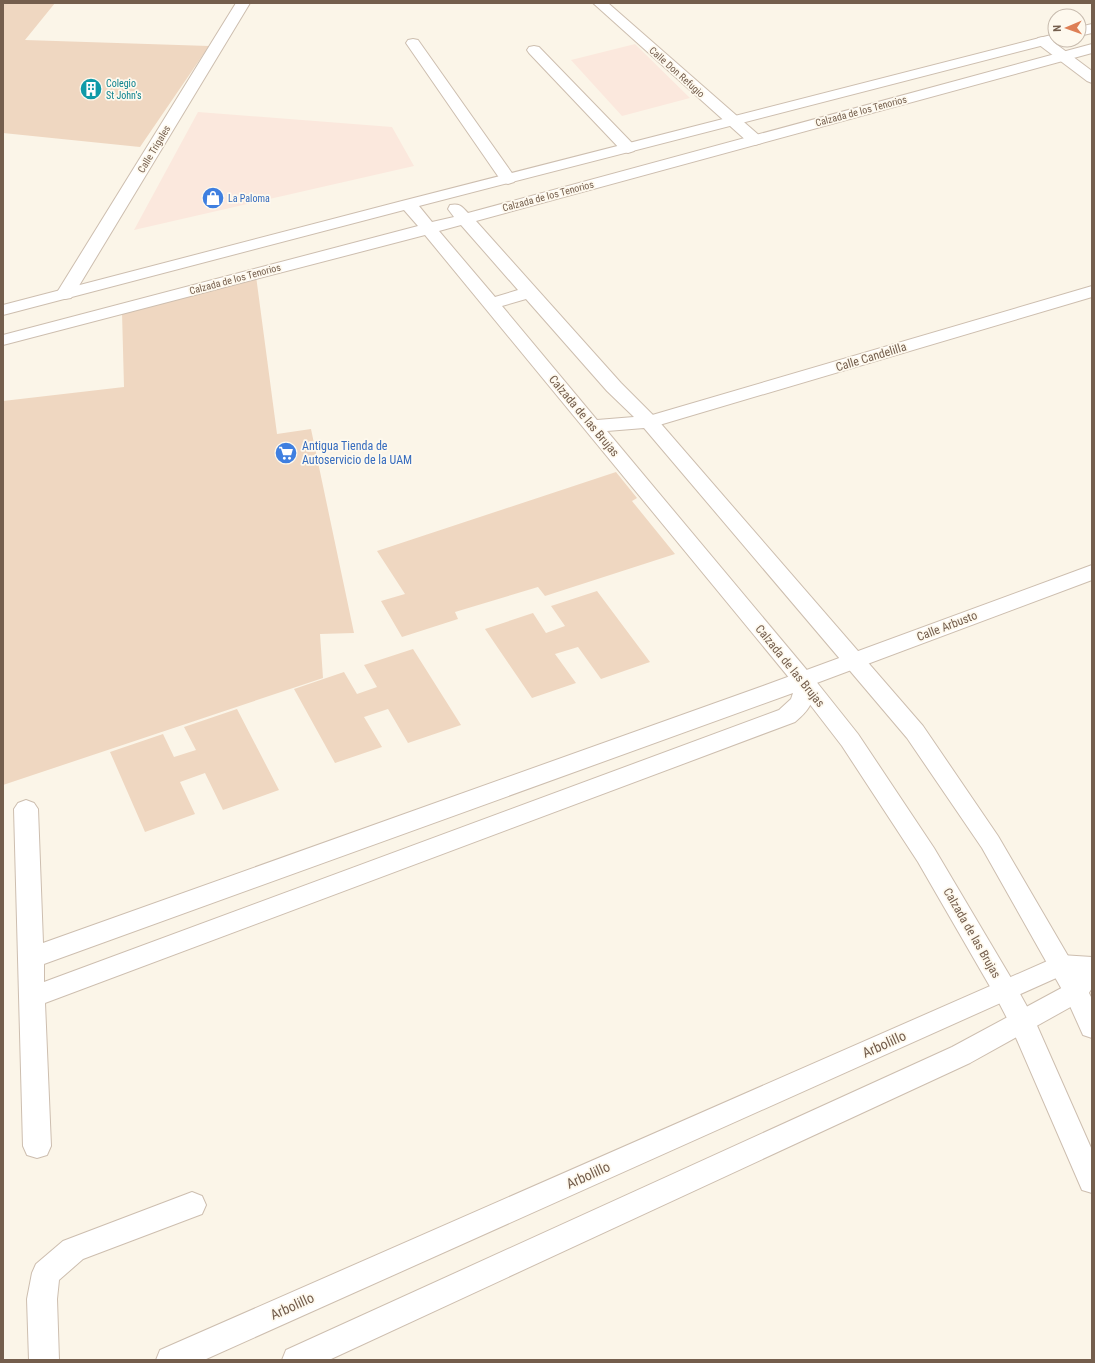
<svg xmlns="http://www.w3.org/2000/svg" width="1095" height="1363" font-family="'Roboto Condensed',sans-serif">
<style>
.commercial{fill:#fbe8dd}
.building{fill:#efd7c1}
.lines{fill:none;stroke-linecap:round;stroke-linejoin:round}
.minor-casing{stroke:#cdbeaf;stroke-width:2}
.tertiary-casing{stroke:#cdbeaf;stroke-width:2}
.minor{fill:#fff;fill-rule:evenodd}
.tertiary{fill:#fff;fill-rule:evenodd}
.labels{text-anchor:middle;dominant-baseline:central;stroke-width:3.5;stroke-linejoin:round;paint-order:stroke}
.far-street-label{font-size:10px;fill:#745e4d;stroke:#fef9ee}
.far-culture-label{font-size:10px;fill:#0d838f;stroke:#fef9ee;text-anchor:start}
.far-shop-label{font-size:10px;fill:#366cbe;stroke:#fef9ee;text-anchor:start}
.street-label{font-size:12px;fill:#745e4d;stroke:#fef9ee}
.shop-label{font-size:12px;fill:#366cbe;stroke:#fef9ee;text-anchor:start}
.near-street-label{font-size:14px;fill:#745e4d;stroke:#fef9ee}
</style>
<rect width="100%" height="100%" fill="#fbf5e8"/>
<path class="commercial" d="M635,44L690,98L622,116L571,60Z
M198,112L392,127L414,166L134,230Z"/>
<path class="building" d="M3,3H55L25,40L209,46L140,147L3,133Z
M256,276L277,434L311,429L354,633L320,634L323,678L3,785V401L124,387L122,312Z
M616,472L637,498L632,501L675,554L545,596L538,587L455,612L458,619L402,637L381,601L405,594L377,551Z
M597,591L650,662L601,679L578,647L555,654L576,683L532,698L485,629L533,613L546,633L565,626L551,606Z
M413,649L461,725L408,743L388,709L364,717L382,747L335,763L294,689L344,672L357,694L377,687L364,665Z
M237,709L279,790L223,810L205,773L180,782L195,814L145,832L110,752L163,734L174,757L196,750L184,727Z"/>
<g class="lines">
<g class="minor-casing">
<path id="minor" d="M236,3H250L74,294L71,298L65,299L59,298L56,294Z
M593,3H608L761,137L763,140L761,143L755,145L749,143Z
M1043,37L1048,38L1092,71V83L1087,81L1038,44L1036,41L1038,38Z
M413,39L418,40L514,176L516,179L514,182L508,184L502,182L406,43L408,40Z
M534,46L539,47L634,145L636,148L634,151L628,153L622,151L529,53L527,50L529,47Z
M1092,286V297L656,426L649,428L642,426L639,422L642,418Z
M1092,565V580L814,684C816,701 808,711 795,722L45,1003L51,1146L47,1155L37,1158L27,1155L23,1146L14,809L18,803L26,800L34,803L38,809L43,943L763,686ZM793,693L791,699L779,710L44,982V964Z
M1061,955L1092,957V988L1085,999L970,1063L329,1360H282L286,1350L952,1047L1067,985L1072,976L1063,975L204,1360H156L160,1350Z
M192,1192L202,1196L206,1205L202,1214L83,1259L59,1280L57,1299L59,1360H29L27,1299L32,1273L36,1264L63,1241Z"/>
</g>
<g class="tertiary-casing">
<path id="tertiary" d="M1092,24V33L1079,36V27Z
M1055,34V40H1061L1060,41L419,206L432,222L454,217L448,209L450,205C459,203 462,206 468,213L1092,44V53L476,221L621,383L656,418L923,726L998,836L1085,985L1092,999V1038L1083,1035L1065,995L982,848L907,738L644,428L607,431L811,675L858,734L934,848L1014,983L1035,1021L1092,1150V1193L1082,1190L1010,1024L996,997L918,862L842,746L795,685L425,235L3,345V335L418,226L404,210L3,315V305L402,201ZM461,225L518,290L495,297L439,231ZM526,299L607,391L634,417L597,420L502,306Z"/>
</g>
<use href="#minor" class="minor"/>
<use href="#tertiary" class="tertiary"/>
</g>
<defs>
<g id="building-disc" transform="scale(1.15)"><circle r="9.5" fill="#0f9aa8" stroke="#fef9ee"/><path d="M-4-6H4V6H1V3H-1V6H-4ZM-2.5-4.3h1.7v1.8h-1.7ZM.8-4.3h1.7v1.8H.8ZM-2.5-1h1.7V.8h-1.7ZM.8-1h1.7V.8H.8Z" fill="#fff"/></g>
<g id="shop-disc" transform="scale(1.15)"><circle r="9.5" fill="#3f7fe0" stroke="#fef9ee"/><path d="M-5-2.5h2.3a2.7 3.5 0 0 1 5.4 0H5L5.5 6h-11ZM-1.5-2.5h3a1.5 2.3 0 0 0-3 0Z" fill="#fff"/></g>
<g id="supermarket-disc" transform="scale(1.15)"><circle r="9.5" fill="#3f7fe0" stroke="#fef9ee"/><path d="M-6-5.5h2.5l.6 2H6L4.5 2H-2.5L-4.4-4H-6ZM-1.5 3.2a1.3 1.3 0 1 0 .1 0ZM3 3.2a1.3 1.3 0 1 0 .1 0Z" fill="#fff"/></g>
</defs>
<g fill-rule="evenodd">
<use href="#building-disc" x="91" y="89"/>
<use href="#shop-disc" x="213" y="198"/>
<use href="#supermarket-disc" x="286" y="453"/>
</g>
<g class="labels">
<g class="far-street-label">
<text transform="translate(677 72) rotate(42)">Calle Don Refugio</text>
<text transform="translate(861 111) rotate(-15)">Calzada de los Tenorios</text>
<text transform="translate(154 149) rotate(-59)">Calle Trigales</text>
<text transform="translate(548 196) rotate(-15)">Calzada de los Tenorios</text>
<text transform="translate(235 279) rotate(-15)">Calzada de los Tenorios</text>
</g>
<g class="far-culture-label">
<text x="106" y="83">Colegio<tspan x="106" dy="12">St John’s</tspan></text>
</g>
<g class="far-shop-label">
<text x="228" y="198">La Paloma</text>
</g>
<g class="street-label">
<text transform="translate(871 357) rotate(-17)">Calle Candelilla</text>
<text transform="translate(584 416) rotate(50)">Calzada de las Brujas</text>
<text transform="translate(947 626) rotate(-21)">Calle Arbusto</text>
<text transform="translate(790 666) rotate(51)">Calzada de las Brujas</text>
<text transform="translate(972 933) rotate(60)">Calzada de las Brujas</text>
</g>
<g class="shop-label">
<text x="302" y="446">Antigua Tienda de<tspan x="302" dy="14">Autoservicio de la UAM</tspan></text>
</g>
<g class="near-street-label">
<text transform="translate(884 1044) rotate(-24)">Arbolillo</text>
<text transform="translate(588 1175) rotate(-24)">Arbolillo</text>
<text transform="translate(292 1306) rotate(-24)">Arbolillo</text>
</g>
</g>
<rect width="1095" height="1363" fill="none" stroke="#745e4d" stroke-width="8"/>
<g transform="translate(1067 28) rotate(268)"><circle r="19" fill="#fef9ee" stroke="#c7bbae"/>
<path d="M0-3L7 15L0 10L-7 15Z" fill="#de7f55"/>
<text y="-6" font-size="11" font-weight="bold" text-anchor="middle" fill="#745e4d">N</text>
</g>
</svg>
